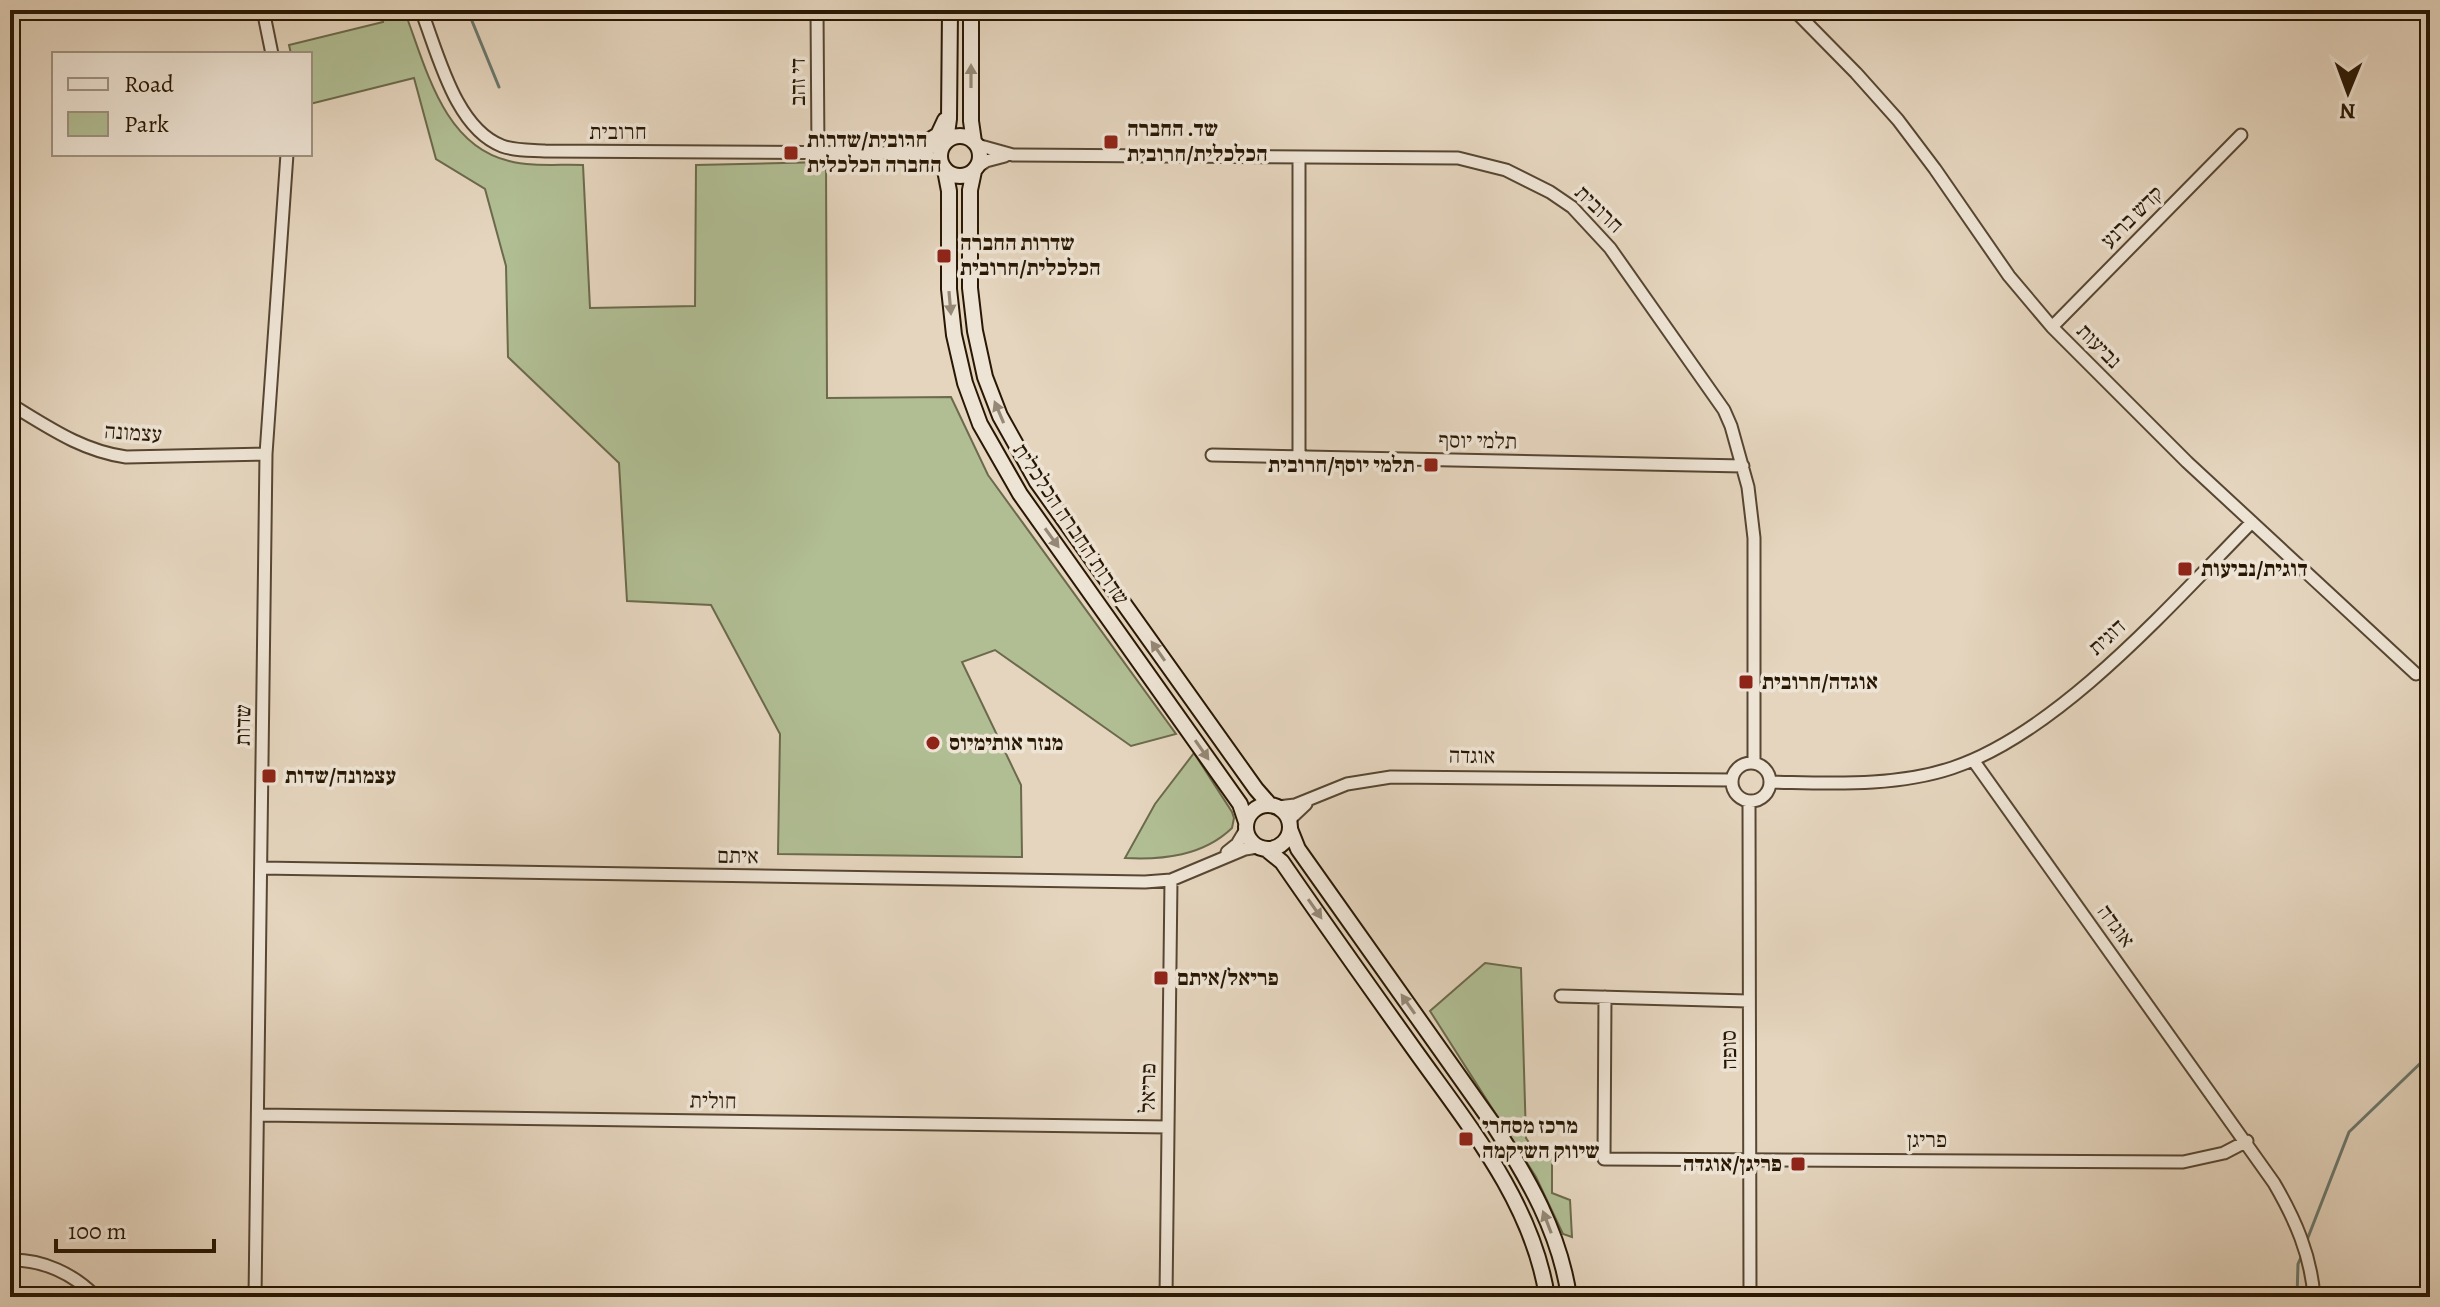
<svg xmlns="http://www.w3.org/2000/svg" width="2440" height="1307" font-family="Alegreya,'Frank Ruhl Libre',serif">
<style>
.green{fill:#b1be94;stroke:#6c6a4c;stroke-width:2}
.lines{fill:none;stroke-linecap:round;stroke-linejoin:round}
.stream{stroke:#6a786e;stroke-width:3}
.minor-casing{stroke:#574632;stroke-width:15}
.secondary-casing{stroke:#281703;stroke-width:18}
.minor{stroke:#eee4d5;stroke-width:11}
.secondary{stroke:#eee4d5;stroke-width:14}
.oneway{fill:#958876}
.poi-dot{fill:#8f2418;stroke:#eee4d5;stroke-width:3}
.labels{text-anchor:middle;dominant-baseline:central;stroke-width:7;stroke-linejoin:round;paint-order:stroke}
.street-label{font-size:22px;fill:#281703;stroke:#eee4d5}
.poi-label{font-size:22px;font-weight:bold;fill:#281703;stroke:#eee4d5;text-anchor:start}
</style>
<rect width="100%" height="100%" fill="#e5d5be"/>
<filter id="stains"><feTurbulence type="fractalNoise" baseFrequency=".0025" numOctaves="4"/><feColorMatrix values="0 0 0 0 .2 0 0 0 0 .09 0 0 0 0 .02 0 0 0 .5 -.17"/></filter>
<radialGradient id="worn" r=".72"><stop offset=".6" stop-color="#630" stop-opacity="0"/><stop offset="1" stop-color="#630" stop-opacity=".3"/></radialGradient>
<path class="green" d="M380,10H404C426,66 442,145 509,161C530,167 561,164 583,165L590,308L695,306L696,165L826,162L827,398L951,397L988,475L1176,734L1131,746L995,650L962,662L1021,785L1022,857L778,854L780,734L711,605L627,601L619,463L508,357L506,266L485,189L436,159L414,78L310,104V54H291L289,45L383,22Z
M1194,753L1232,812L1234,818L1232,828C1203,856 1163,860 1125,858L1155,804Z
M1485,963L1521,968L1526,1138L1537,1155L1552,1158V1193L1570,1200L1572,1237L1563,1234L1536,1177L1430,1011Z"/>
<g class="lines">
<path class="stream" d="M472,10V21L499,87
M2307,1240L2349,1132L2430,1054
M2297,1297L2298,1264L2302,1255"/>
<g class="minor-casing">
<path id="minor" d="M263,10L272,54
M421,10C438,53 455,128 502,146C515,151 531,150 545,151L897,153L929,157L943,167
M817,10L818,153
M1794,10L1856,73L1898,120L1935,169L2009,276L2052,327L2187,462L2416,674
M977,145L1013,155L1458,158L1506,170L1550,192L1572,207L1610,248L1724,410L1731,426L1748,487L1754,538V763
M917,151L943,145
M976,168L986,161L1005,156
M2052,327L2241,135
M10,404C48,427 82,451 126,457L266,454
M1212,455L1743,466
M1299,457V157
M1973,760L2274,1183C2295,1219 2311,1255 2314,1297
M1732 782a19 19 0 1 1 38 0a19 19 0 1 1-38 0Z
M1771,782C1831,783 1895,787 1952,768C2060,732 2172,603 2252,522
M1749,802L1750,1297
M1278,807L1295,805L1347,784L1391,777L1732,780
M1289,820L1306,804
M1227,852L1237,844L1246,829
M261,868L1145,882L1171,880L1245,849L1258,847
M1561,996L1748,1001
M1605,997L1604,1159L2183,1162L2224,1153L2247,1141
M258,1115L1168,1127
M10,1260C42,1259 74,1274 96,1297
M255,1297L266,454L287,154
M1166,1297L1171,880"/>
</g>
<g class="secondary-casing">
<path id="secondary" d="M971,10V121L974,142
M940 156a20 20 0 1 1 40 0a20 20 0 1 1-40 0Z
M946,141L949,119L950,10
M910,152L938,135L945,120
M945,170L949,191V289L954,335L965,383L980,424L1020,494L1240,804L1246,822
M974,171L970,190V288L975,331L985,377L1000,416L1037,482L1256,789L1270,805
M1246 827a22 22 0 1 1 44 0a22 22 0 1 1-44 0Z
M1290,829L1298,849L1493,1124C1528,1178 1560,1233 1569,1297
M1266,849L1282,862C1326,926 1371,989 1416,1052C1469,1126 1533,1204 1547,1297"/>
</g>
<use href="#minor" class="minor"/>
<use href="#secondary" class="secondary"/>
</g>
<defs><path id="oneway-solid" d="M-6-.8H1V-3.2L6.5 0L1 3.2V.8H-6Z" transform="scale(2)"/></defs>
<g class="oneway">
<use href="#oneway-solid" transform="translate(971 76) rotate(-90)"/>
<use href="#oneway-solid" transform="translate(950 303) rotate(85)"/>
<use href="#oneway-solid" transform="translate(999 412) rotate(-113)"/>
<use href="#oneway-solid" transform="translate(1052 538) rotate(54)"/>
<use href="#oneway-solid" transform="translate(1158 651) rotate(-125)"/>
<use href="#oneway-solid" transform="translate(1202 750) rotate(55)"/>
<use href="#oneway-solid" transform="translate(1315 909) rotate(55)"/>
<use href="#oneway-solid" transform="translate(1408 1004) rotate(-125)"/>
<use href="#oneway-solid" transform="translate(1547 1222) rotate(-111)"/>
</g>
<g class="poi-dot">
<rect x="1103" y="134" width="16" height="16" rx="4"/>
<rect x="783" y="145" width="16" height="16" rx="4"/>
<rect x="936" y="248" width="16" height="16" rx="4"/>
<rect x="1423" y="457" width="16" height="16" rx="4"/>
<rect x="2177" y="561" width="16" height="16" rx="4"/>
<rect x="1738" y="674" width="16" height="16" rx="4"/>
<circle cx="933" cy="743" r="8"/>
<rect x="261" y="768" width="16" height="16" rx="4"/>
<rect x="1153" y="970" width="16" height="16" rx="4"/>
<rect x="1458" y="1131" width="16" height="16" rx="4"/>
<rect x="1790" y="1156" width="16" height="16" rx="4"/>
</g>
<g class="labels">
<g class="street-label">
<text transform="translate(798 82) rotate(-90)">די זהב</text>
<text x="618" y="132">חרובית</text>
<text transform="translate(1599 209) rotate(44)">חרובית</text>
<text transform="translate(2132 217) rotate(-45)">קדש ברנע</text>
<text transform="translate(2099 346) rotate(45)">נביעות</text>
<text transform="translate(133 433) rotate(4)">עצמונה</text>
<text transform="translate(1478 441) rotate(1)">תלמי יוסף</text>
<text transform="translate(1071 524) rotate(56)">שדרות החברה הכלכלית</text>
<text transform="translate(2107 637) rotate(-43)">דוגית</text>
<text transform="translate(243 725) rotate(-89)">שדות</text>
<text transform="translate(1472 756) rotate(1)">אוגדה</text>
<text transform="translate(738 856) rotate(1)">איתם</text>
<text transform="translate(2116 926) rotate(54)">אוגדה</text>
<text transform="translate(1729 1050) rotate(-91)">סופה</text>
<text transform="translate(1148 1088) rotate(-89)">פריאל</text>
<text transform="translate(713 1101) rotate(1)">חולית</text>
<text x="1927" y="1140">פריגן</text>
</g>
<g class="poi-label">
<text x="1127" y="129">שד. החברה<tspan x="1127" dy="25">הכלכלית/חרובית</tspan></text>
<text x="807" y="140">חרובית/שדרות<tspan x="807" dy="25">החברה הכלכלית</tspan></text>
<text x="960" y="243">שדרות החברה<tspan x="960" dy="25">הכלכלית/חרובית</tspan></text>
<text x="1415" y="465" text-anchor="end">תלמי יוסף/חרובית</text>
<text x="2201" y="569">דוגית/נביעות</text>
<text x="1762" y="682">אוגדה/חרובית</text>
<text x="949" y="743">מנזר אותימיוס</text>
<text x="285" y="776">עצמונה/שדות</text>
<text x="1177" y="978">פריאל/איתם</text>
<text x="1482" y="1126">מרכז מסחרי<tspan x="1482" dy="25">שיווק השיקמה</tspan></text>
<text x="1782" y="1164" text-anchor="end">פריגן/אוגדה</text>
</g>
</g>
<rect width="2440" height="1307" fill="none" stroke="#e5d5be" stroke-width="40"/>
<rect x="12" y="12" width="2416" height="1283" fill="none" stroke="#281703" stroke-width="4"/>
<rect x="20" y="20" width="2400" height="1267" fill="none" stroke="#281703" stroke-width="2"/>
<rect x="52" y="52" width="260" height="104" fill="#eee4d5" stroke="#9f9281" stroke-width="2"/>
<rect x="68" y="78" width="40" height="12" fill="#eee4d5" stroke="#9f9281" stroke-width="2"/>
<text x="124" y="92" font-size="24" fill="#281703">Road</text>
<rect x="68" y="112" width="40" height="24" fill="#b1be94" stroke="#9f9281" stroke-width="2"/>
<text x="124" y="132" font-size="24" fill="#281703">Park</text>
<g transform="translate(2348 92) rotate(181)" stroke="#eee4d5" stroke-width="6" paint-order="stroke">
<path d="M0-6L14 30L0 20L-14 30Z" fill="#281703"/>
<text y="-12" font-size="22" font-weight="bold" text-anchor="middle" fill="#281703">N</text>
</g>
<path d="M56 1239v12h158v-12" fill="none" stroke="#281703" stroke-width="4"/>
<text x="68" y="1239" font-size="24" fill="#281703" stroke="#eee4d5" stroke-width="6" paint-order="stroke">100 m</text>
<rect width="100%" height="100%" filter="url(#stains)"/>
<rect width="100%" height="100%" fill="url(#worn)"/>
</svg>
